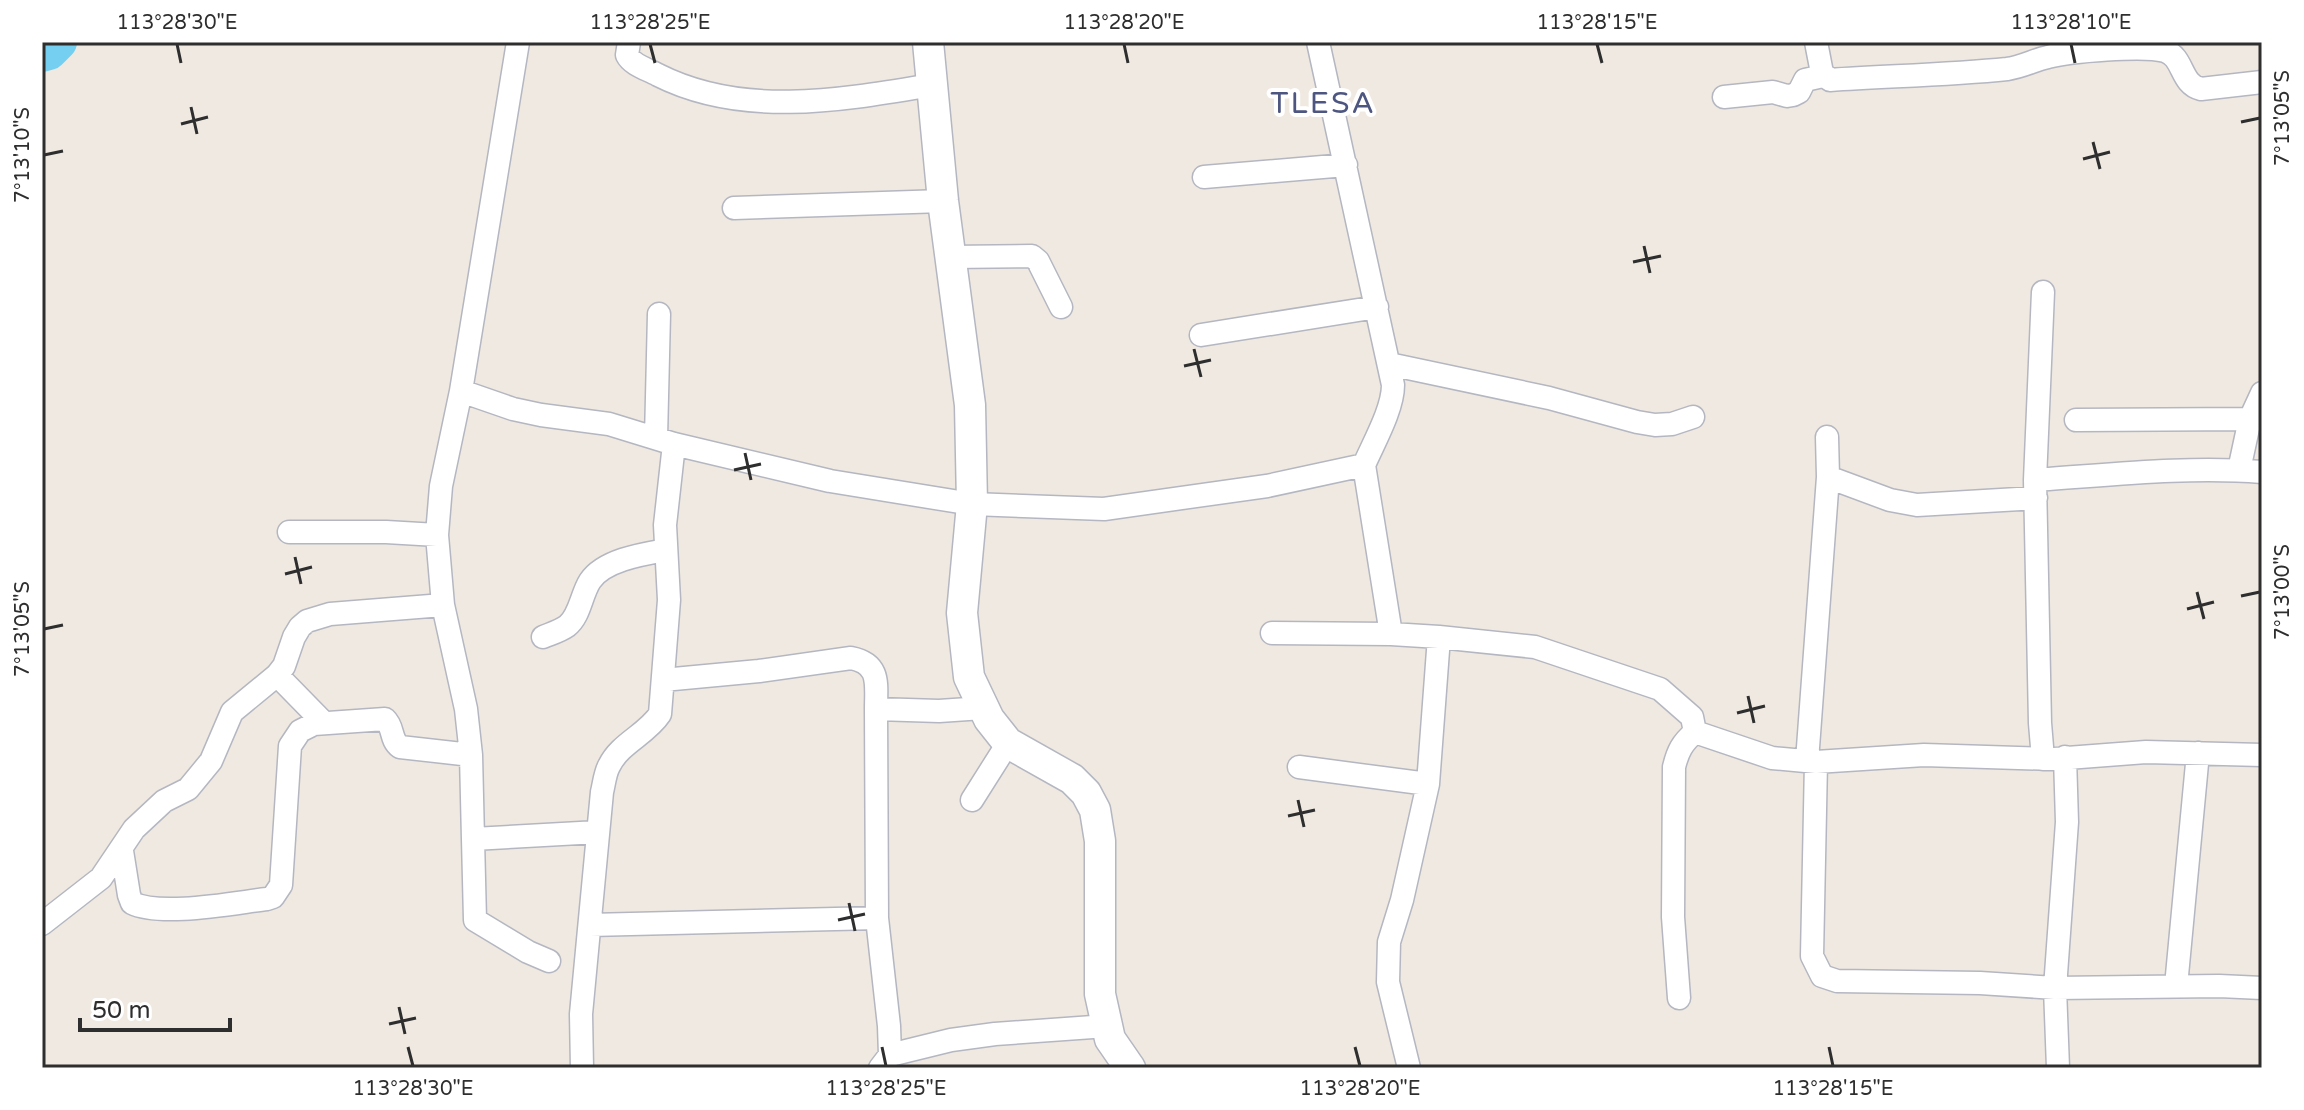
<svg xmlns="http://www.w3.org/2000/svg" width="2304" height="1110" font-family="'Varela Round',sans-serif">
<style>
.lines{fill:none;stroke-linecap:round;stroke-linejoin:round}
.river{stroke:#75cff0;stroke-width:36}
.minor-casing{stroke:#b4b7c1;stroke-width:25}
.secondary-casing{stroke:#b4b7c1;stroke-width:33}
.minor{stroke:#fff;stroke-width:22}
.secondary{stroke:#fff;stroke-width:30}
.ticks{fill:none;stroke:#2e2e2e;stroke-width:3}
.labels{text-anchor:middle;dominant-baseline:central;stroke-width:8;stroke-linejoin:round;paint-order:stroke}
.quarter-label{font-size:30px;letter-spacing:2px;fill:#4d5680;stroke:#fff}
.neatline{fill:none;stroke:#2e2e2e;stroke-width:3}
.ticks-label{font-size:20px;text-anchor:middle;fill:#2e2e2e}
</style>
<rect width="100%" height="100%" fill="#efe9e1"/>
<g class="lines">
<path class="river" d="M42,54L49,52L59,42"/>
<g class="minor-casing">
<path id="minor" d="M629,42L627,55C632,65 647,69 658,75C743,118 842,100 932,85
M1318,42L1393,385C1393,409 1374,442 1364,465
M1816,42L1822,73L1830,80C1889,76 1948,75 2007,69C2022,67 2034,60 2048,57C2070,51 2144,45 2165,51C2184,57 2180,84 2201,89L2262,82
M1724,97L1773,92L1787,96L1793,95L1799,92L1805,80L1823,76
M1204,177L1346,165
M734,208L943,201
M950,257L1032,256L1038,261L1061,307
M1201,335L1377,307
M1389,364L1549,398L1637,422L1655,425L1672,424L1693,417
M461,391L518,42
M2076,420L2250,419
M1827,437L1828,477L1890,500L1917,505L2036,498
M656,438L659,314
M2239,470L2250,419L2262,393
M2035,480C2110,475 2187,466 2262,472
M289,532H386L437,535
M1272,633L1391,634
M543,637C550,634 560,631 567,626C580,616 581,595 590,581C604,560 643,554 666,550
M277,675L324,723
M663,680L759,671L851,658C881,664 876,684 876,709
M1695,732L1772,758L1816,762L1924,755L2054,759L2146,752L2262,755
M2043,759L2040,723L2035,480L2043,292
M1807,761L1828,477
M1816,762L1812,956L1822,976L1837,981L1980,983L2055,988L2219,986L2262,988
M1299,767L1428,784
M972,800L1008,743
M598,832L473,839L471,755L466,709L443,605L437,535L441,486L461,391L513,409L541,415L609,424L674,444L830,481L972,504L1104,509L1267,486L1364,465L1391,634L1439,637L1535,647L1660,689L1692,717L1695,732C1682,743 1678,751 1674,767L1673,917L1679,998
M473,839L475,920L528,952L549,961
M122,851L129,895L132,903C161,917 233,903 267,899L273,897L281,885L290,746L300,731L314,724L385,719C394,727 390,740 400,747L471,755
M42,924L101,878L134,829L164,801L188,789L211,761L232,712L277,675L284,666L294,637L300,627L307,621L330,614L443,605
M590,925L877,918
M2176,986L2198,753
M890,1055L951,1040L995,1034L1107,1026
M582,1068L581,1014L602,792C604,784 605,773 609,766C620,743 646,735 660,714L669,600L665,525L674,444
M880,1068L890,1055L889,1026L877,918L876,709L939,711L983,708
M1409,1068L1388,982L1389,942L1402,900L1428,784L1439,637
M2058,1068L2055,988L2067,822L2065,757"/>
</g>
<g class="secondary-casing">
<path id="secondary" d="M928,42L943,201L970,405L972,504L962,613L969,677L989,719L1008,743L1072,779L1086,793L1095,810L1100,841V994L1110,1039L1130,1068"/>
</g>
<use href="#minor" class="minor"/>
<use href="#secondary" class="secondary"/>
</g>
<path class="ticks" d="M177,44L181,63M650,44L655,63M1124,44L1128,63M1597,44L1602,63M2071,44L2075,63M191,107L197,134M2241,122L2260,118M181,124L208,117M2093,142L2100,169M44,155L63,151M2083,159L2110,152M1644,246L1650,273M1633,262L1661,256M1194,349L1201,377M1184,366L1211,360M745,453L751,480M734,470L761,464M295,557L301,584M285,574L312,567M2197,592L2204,619M2241,596L2260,592M2187,609L2214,602M44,629L63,625M1748,696L1754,723M1737,713L1765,706M1298,800L1304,827M1288,816L1315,810M849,903L855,931M838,920L865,914M399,1007L405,1034M389,1024L416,1018M408,1047L413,1066M882,1047L886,1066M1355,1047L1360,1066M1829,1047L1833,1066"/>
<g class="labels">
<g class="quarter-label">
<text x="1323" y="103">TLESA</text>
</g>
</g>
<rect width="2304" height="1110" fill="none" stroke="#ffffff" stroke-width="88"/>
<path d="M80 1018v12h150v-12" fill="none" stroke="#2e2e2e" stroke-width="4"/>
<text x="92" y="1018" font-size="24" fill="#2e2e2e" stroke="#ffffff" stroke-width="6" paint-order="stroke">50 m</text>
<rect x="44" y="44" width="2216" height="1022" class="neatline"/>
<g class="ticks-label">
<text x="177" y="29">113°28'30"E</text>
<text x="650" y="29">113°28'25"E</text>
<text x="1124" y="29">113°28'20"E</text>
<text x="1597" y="29">113°28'15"E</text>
<text x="2071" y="29">113°28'10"E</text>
<text transform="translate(2282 118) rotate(-90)" y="7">7°13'05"S</text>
<text transform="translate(22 155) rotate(-90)" y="7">7°13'10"S</text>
<text transform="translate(2282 592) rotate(-90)" y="7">7°13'00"S</text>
<text transform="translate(22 629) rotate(-90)" y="7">7°13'05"S</text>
<text x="413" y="1095">113°28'30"E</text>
<text x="886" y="1095">113°28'25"E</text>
<text x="1360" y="1095">113°28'20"E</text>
<text x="1833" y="1095">113°28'15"E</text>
</g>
</svg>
